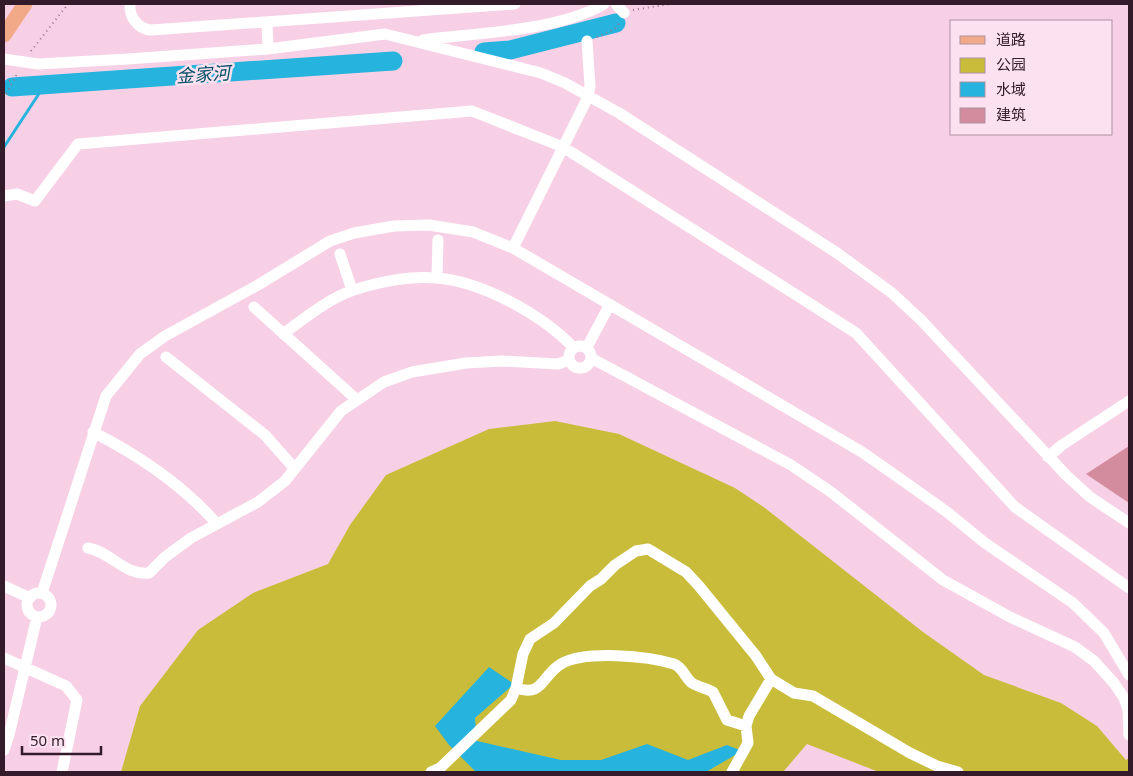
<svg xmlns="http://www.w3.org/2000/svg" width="1133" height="776" font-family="'Noto Sans','Noto Sans SC',sans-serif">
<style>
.green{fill:#c9bc3b}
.water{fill:#26b4de}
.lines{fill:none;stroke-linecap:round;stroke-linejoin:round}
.stream{stroke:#26b4de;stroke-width:3}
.river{stroke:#26b4de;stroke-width:19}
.building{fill:#d38c9d}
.path{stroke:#977789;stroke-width:2;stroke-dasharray:1 4;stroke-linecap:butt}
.minor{stroke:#fff;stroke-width:11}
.major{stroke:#f1a988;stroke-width:15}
.labels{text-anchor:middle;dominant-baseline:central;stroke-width:5;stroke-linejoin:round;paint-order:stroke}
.water-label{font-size:18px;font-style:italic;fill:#015166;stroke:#fce1f0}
</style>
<rect width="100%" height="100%" fill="#f8d0e6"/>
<path class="green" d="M555,421L619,434L735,488L765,508L923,632L984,675L1061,703L1097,726L1126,760L1129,758V772H879L807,744L783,772H121L140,706L198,630L253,593L328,564L350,525L386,475L489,429Z"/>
<path class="water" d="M489,667L514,684L475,718L477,741L561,760H601L647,744L688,760L727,745L742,751L706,772H476L449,745L435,726Z"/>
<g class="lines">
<path class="stream" d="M4,147L44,86"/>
<path class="river" d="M484,52L510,50L616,23
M12,87L393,61"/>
</g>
<path class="building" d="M1129,446V503L1086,474Z"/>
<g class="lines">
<path class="path" d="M633,10L670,4
M597,37L615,29L620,22
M31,51L68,4
M4,81H14
M4,98L18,72"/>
<path class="minor" d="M130,4C129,17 138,29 151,30L515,4
M616,4L624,13
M267,22L268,49
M423,40C476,33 559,31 604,4
M4,59L38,64L128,59L268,49L385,34L541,73L565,83L619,113L837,253L892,293L921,320L1066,475L1090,497L1129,523
M4,196L17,194L35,201L78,144L472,111L563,147L856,333L1015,507L1129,588
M513,248L588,97L590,86L587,41
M340,254L352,290
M437,278L438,240
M254,307L356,399
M283,334C303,319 331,297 354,290C379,282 410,276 436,278C482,281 542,315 573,347
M569 357a11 11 0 1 1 22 0a11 11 0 1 1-22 0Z
M587,347L609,306
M166,357L265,435L295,469
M591,358L791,465L831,492L943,580L1010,617L1075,647L1094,661L1114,683L1124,698L1128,709L1129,735
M93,432C140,456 182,484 217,524
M1048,457L1062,445L1129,401
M88,548C111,552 125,576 149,573L165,557L191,538L258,502L285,481L341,411L384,382L412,372L466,363L502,361L558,364L569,360
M4,586L30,598
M42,593L106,396L140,354L165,336L258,285L330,241L354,233L394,226L429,225L473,232L513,248L862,452L902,480L947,512L985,543L1073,603L1104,633L1129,675
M27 605a12 12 0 1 1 24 0a12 12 0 1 1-24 0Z
M4,658L66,686L77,700L62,772
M516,688C544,697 541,676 561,664C585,650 648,656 674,664C683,667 685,678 692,683C698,687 706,688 713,692L727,720L746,726
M4,750L9,735L37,617
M431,772L440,768L511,700L516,688L523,654L530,639L554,623L590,586L601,579L615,565L636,551L648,549L686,572L699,586L756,656L771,679L794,693L813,696L910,753L937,766L958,772
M732,772L748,743L746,726L749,716L771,679"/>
<path class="major" d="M4,35L25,4"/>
</g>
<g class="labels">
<g class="water-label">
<text transform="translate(203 74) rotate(-4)">金家河</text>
</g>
</g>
<rect width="1133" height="776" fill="none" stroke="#331b29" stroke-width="10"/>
<rect x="950" y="20" width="162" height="115" fill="#fce1f0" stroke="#ac92a0"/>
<rect x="960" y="36" width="25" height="8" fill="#f1a988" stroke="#ac92a0"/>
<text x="996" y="45" font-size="15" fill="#331b29">道路</text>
<rect x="960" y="58" width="25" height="15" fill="#c9bc3b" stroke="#ac92a0"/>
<text x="996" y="70" font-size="15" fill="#331b29">公园</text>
<rect x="960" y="82" width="25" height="15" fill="#26b4de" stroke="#ac92a0"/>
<text x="996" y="95" font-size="15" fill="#331b29">水域</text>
<rect x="960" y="108" width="25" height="15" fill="#d38c9d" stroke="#ac92a0"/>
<text x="996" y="120" font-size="15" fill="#331b29">建筑</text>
<path d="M22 746v8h79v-8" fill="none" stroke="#331b29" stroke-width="2.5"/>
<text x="30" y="746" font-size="15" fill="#331b29" stroke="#fce1f0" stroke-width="4" paint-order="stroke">50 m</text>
</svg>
